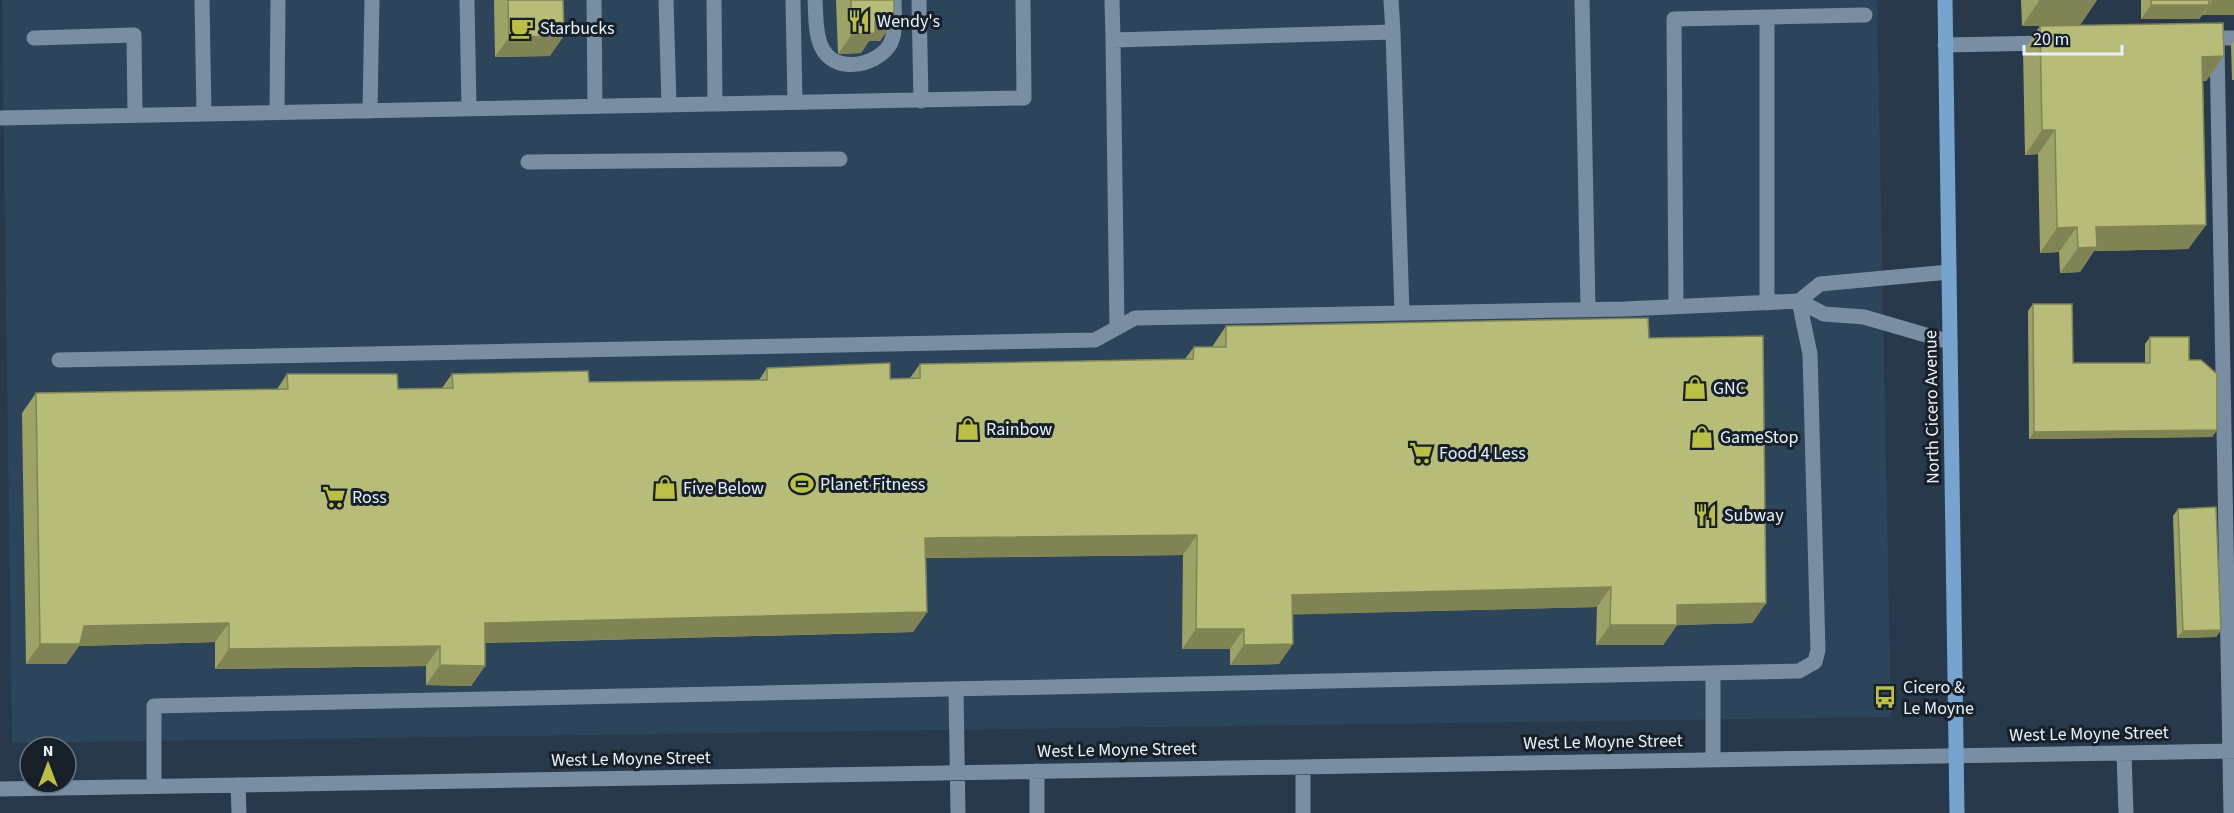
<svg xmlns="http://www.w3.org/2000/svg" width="2234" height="813" font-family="'Source Sans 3',sans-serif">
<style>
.built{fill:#2d455b}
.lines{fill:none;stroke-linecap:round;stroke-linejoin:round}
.minor{stroke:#798ea2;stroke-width:15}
.major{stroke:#76a4cf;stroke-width:15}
.wall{fill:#9da267}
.shaded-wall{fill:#808454}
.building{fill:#b7bc78;stroke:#808454;stroke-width:1.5}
.labels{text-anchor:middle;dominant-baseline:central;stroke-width:6;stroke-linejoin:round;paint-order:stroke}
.poi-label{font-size:18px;fill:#e7f2fe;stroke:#172028;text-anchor:start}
.street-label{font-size:18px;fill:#e7f2fe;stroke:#172028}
</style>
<rect width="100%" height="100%" fill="#27394b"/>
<path class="built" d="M2,0H1877L1891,717L12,743Z"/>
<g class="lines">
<path class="minor" d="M202,0L204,114
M467,0L469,109
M594,0L595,106
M666,0L669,104
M714,0L715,103
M793,0L795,102
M815,0C816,15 815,32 821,46C833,74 874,67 889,46C897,34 894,14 894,0
M919,0L921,101
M1112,0L1113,40L1393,32L1391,0
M1582,0L1588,309
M1767,18V303
M1393,32L1402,313
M34,38L134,35L135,115
M2206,38H2234
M1113,40L1117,328
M1945,45L2047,43
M2217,45L2231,813
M370,111L372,0
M277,112L278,0
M0,118L1024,98L1023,0
M528,162L840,159
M1799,301L1820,284L1949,272
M1676,306L1674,19L1865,15
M59,360L1095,340L1135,318L1625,309L1799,301L1824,314L1864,317L1950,342
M1713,673V760
M956,689L958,813
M2124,753L2126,813
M1303,767V813
M1037,771V813
M238,785L239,813
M154,786V706L1799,671L1815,662L1818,650L1810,354L1799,301
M0,789L2234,751"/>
<path class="major" d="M1945,0L1957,813"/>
</g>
<path class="wall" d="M494,0H563L550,56L495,57Z
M836,0H894V21L880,41H869L861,53L838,54Z
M2021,0H2097L2080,25L2022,26Z
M2141,0H2234V15H2203V14L2199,19H2141Z
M2040,26L2224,56L2206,81H2203L2206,225L2188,249L2094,251L2080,272L2060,273L2059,252L2040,253L2038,154L2025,155L2023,51Z
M2234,41V80H2232L2231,45Z
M2033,304L2073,363H2145V344L2150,337L2189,360L2217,430L2212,437L2029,439L2028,311Z
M1226,326L1649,338L1766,603L1752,623L1677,625L1663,645H1596L1597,607L1292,614L1279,664L1230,665V649H1182L1183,555L926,558L927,612L913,632L485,643V666L471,686L426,685V666L215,669V642L79,646L66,664H26L22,413L36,393L277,389L287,374L398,389L442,388L452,374L589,382L759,380L767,368L890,379L910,378L920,364L1185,359L1194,347H1212Z
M2178,509L2221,630L2216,637L2177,638L2173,516Z"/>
<path class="shaded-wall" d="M2097,0L2080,25L2022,26L2039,1Z
M2212,1H2234V15H2203Z
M2151,5H2209L2199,19H2141Z
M875,21H894L880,41H869L861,53L838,54L852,34Z
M564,36L550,56L495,57L509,37Z
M2224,56L2206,81L2185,82L2202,57Z
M2042,130H2055L2038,154L2025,155Z
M2206,225L2188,249L2094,251L2080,272L2060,273L2078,248L2096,227Z
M2077,227L2059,252L2040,253L2057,228Z
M2217,430L2212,437L2029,439L2034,432Z
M1197,535L1183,555L911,558L925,538Z
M1611,587L1597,607L1278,615L1292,595Z
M1766,603L1752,623L1677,625L1663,645H1596L1610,625L1677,605Z
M927,612L913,632L471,643L485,623Z
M229,623L215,642L79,646L66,664H26L40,644L84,626Z
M1196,629H1244L1230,649H1182Z
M2221,630L2216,637L2177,638L2183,631Z
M1293,644L1279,664L1230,665L1244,645Z
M440,646L426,666L215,669L229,649Z
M440,665L485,666L471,686L426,685Z"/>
<path class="building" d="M508,0H563L564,36L509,37Z
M851,0H894V21H875V33L852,34Z
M2039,0H2097L2039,1Z
M2151,0H2209V5H2151Z
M2212,0H2234V1H2212Z
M2223,23L2224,56L2202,57L2206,225L2096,227L2097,247L2078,248L2077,227L2057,228L2055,130H2042L2040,26Z
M2033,304H2072L2073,363H2150V337H2189V360H2201L2217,374V430L2034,432Z
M1648,318L1649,338L1763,336L1766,603L1677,605V625H1610L1611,587L1292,595L1293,644L1244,645V629H1196L1197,535L925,538L927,612L485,623V666L440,665V646L229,649V623L84,626L80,644H40L36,393L288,389L287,374H397L398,389L453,388L452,374L588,371L589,382L767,380V368L890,363V379L920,378V364L1193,359L1194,347H1226V326Z
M2216,507L2221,630L2183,631L2178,509Z"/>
<defs>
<g id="restaurant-bare" transform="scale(1.8)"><path d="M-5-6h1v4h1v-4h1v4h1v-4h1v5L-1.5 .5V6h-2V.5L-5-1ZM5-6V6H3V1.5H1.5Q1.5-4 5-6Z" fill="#bbc045" stroke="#172028" stroke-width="2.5" paint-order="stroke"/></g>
<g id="cafe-bare" transform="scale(1.8)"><path d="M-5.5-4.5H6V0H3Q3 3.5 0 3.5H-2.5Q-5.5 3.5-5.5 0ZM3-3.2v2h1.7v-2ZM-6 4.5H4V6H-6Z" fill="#bbc045" stroke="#172028" stroke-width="2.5" paint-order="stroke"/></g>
<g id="shop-bare" transform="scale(1.8)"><path d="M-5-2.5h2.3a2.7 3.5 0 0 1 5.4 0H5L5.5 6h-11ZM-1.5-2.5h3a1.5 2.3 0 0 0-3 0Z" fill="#bbc045" stroke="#172028" stroke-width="2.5" paint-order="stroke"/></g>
<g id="supermarket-bare" transform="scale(1.8)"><path d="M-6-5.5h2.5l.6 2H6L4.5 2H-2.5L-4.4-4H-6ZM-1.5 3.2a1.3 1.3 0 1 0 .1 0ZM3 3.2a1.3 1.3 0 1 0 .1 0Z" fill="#bbc045" stroke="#172028" stroke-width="2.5" paint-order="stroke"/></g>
<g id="stadium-bare" transform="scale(1.8)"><path d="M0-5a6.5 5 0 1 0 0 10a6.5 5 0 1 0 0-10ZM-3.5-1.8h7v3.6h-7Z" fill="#bbc045" stroke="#172028" stroke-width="2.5" paint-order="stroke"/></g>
<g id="bus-bare" transform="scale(1.8)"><path d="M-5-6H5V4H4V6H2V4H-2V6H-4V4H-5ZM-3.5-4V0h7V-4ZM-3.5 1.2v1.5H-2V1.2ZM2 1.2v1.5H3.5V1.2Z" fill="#bbc045" stroke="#172028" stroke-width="2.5" paint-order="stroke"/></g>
</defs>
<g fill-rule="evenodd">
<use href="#restaurant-bare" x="859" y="21"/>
<use href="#cafe-bare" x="522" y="28"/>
<use href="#shop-bare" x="1695" y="388"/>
<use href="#shop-bare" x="968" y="429"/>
<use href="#shop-bare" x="1702" y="437"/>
<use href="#supermarket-bare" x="1421" y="453"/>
<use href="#stadium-bare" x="802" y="484"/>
<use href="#shop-bare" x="665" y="488"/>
<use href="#supermarket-bare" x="334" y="497"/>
<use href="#restaurant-bare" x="1706" y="515"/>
<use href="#bus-bare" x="1885" y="697"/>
</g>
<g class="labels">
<g class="poi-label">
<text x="877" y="21">Wendy's</text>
<text x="540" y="28">Starbucks</text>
<text x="1713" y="388">GNC</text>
<text x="986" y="429">Rainbow</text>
<text x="1720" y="437">GameStop</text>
<text x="1439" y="453">Food 4 Less</text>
<text x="820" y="484">Planet Fitness</text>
<text x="683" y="488">Five Below</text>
<text x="352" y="497">Ross</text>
<text x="1724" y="515">Subway</text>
<text x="1903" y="687">Cicero &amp;<tspan x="1903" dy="21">Le Moyne</tspan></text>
</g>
<g class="street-label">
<text transform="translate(1932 407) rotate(-91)">North Cicero Avenue</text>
<text transform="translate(2089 734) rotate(-1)">West Le Moyne Street</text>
<text transform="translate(1603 742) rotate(-1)">West Le Moyne Street</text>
<text transform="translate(1117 750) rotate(-1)">West Le Moyne Street</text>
<text transform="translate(631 759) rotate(-1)">West Le Moyne Street</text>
</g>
</g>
<g transform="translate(48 765)"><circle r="28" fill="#172028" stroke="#6a747e" stroke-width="1.5"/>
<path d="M0-4.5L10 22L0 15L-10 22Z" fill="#bbc045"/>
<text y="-9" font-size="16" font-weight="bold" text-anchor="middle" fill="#e7f2fe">N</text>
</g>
<path d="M2024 45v9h98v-9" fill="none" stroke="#e7f2fe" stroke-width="3"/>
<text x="2033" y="45" font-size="18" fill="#e7f2fe" stroke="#172028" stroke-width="4.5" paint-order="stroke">20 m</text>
</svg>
